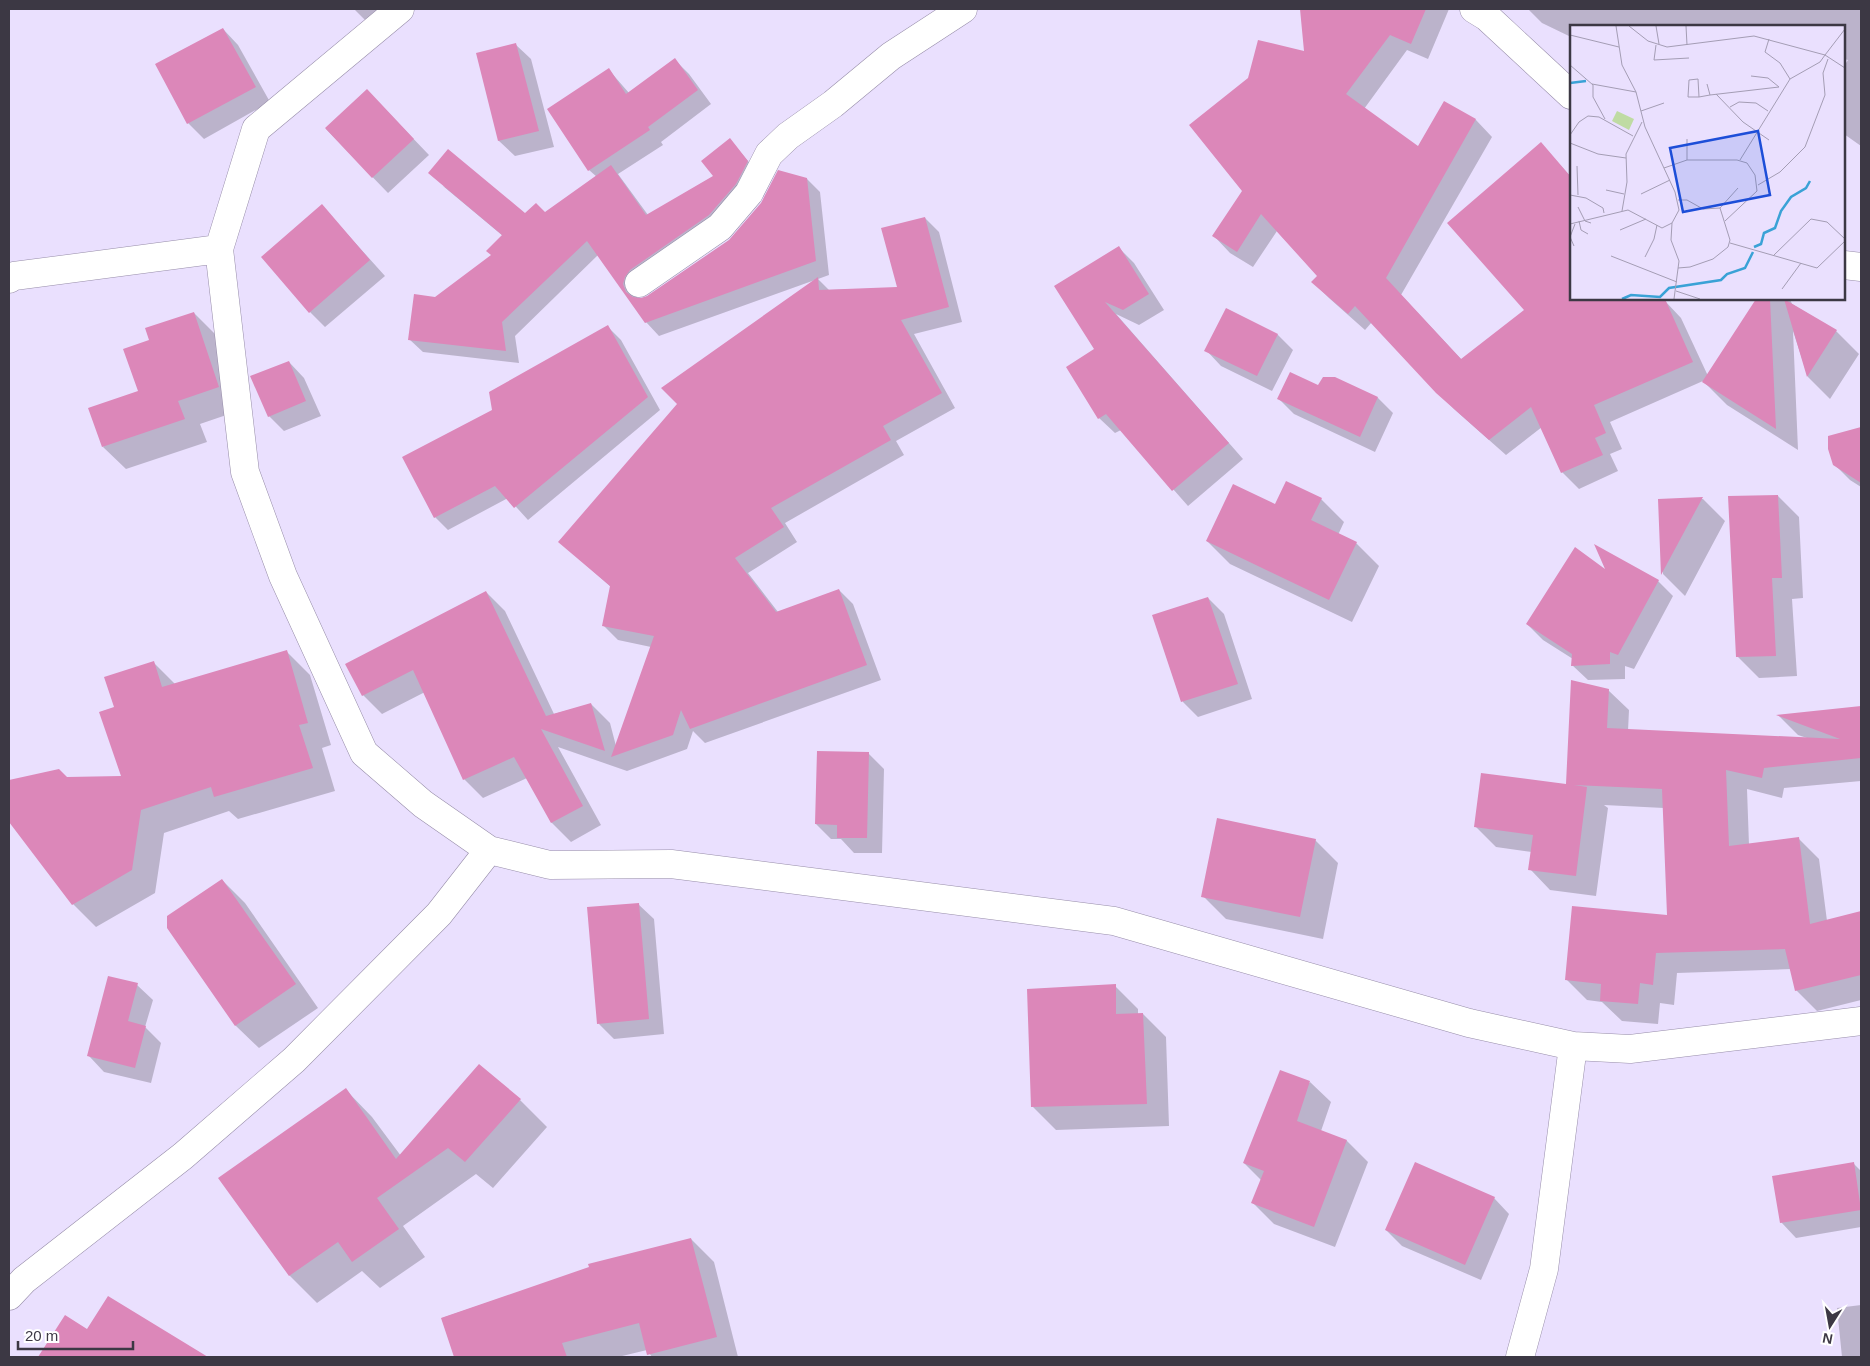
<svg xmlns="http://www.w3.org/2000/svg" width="1870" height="1366" font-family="Helvetica,sans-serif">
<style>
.shadow{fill:#0003}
.building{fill:#dc87b9}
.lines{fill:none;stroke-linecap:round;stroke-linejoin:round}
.minor-casing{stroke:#978da9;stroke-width:29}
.minor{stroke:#fff;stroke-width:28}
.inset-river{fill:none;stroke:#3aa2d6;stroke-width:2.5}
.inset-road{fill:none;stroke:#a49db4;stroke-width:1}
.view{fill:#1d4ed8;fill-opacity:0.15;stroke:#1d4ed8;stroke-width:2.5}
.inset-edge{fill:none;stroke:#3c3844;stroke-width:2.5}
</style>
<rect width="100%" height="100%" fill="#eae0fe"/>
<path class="shadow" d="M354,9H394L370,25Z
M1302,9H1449L1428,59L1407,50L1364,109L1419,148L1445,103L1476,120L1492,137L1401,295L1462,360L1526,311L1541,144L1571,177V299H1653L1656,305L1665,301L1681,318L1708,376L1757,299H1790L1792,304L1836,331L1859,354L1830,399L1808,377L1793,331L1798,450L1727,405L1703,381L1610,422L1622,449L1610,454L1618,471L1579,489L1562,472L1542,427L1506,455L1454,409L1372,322L1365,330L1329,298L1313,282L1318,276L1277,231L1253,267L1230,253L1214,236L1243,191L1306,53Z
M1528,9H1861V146L1844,134V66L1848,60L1844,59V26H1571V37L1542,23Z
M223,29L238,45L270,102L204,139L188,123Z
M515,44L531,59L554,147L515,156L499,141L477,54Z
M675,60L689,74L711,104L661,142L663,145L618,174L648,215L714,176L730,140L760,175L638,289L637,299L648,297L733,238L807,179L820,192L829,275L818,279L829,290L898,288L925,218L939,232L962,322L914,334L955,408L896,441L904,455L785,523L797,542L748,573L778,612L839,590L853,604L881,680L705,743L693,731L687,749L627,771L558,747L601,825L571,842L552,823L527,778L483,798L464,779L425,692L382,714L363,695L486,592L505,611L554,714L591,704L610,723L616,746L651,647L618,640L604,626L611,587L560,542L815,280L659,336L646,322L598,255L515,336L519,363L423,352L409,339L436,298L493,255L503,236L443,186L525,215L545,213L597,177L589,170L609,70L629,93Z
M382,106L429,155L388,193L326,129Z
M322,206L385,276L325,327L310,312Z
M1119,248L1134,263L1164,310L1139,325L1116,314L1243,459L1188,506L1121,430L1115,433L1099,418L1096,350L1055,286Z
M1227,309L1278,335L1293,350L1272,391L1221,366L1206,350Z
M194,313L217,336L241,410L200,424L207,442L126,469L103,447L140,392L151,341Z
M608,327L621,340L660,410L528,520L508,498L448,530L435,517L493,411Z
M289,362L304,378L321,416L284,431L269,416Z
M1334,378L1378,398L1393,413L1375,452L1294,414L1279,399L1319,387Z
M1861,428V487L1850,480L1834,464L1829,437Z
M1778,496L1799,517L1803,598L1792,599L1797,676L1759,678L1738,657Z
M1321,499L1344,522L1338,535L1356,543L1379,566L1352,622L1230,564L1207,541L1276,506Z
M1703,499L1725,521L1685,596L1663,574L1659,500Z
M1608,573L1658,581L1673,596L1634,669L1625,666V679L1588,680L1572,665L1573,659L1543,640L1527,624Z
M1208,598L1224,614L1252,699L1198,717L1183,702L1154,616Z
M287,652L310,675L331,745L322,748L335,791L238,819L229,811L164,833L155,893L96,927L73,904L9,820V781L59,771L67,779L122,777L115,707L153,662L175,684Z
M1608,690L1629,710L1628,731L1807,738L1798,735L1779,716L1861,707V781L1784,788L1782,798L1747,789L1749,845L1798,838L1819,859L1827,921L1861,913V1000L1817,1011L1796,990L1791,969L1677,973L1674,1005L1660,1003L1658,1024L1622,1021L1602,1002L1587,1000L1566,979L1668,917L1664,808L1604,805L1608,808L1596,896L1550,890L1530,869L1532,852L1496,847L1475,826L1568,785Z
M868,753L884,769L882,853H854L841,839H831L816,824Z
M1315,840L1338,863L1323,939L1226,919L1203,896Z
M222,880L245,903L318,1008L259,1048L236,1026L169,928Z
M638,904L654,919L664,1034L614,1039L599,1024Z
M137,985L153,1000L145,1027L161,1043L151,1083L104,1072L89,1056Z
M1115,986L1138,1009V1015L1143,1014L1166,1037L1169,1126L1056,1130L1033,1107Z
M1310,1082L1331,1102L1321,1131L1347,1141L1368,1162L1335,1247L1274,1224L1253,1203L1261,1180L1244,1163Z
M346,1090L372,1117L401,1156L520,1100L547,1127L493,1188L476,1174L403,1226L425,1257L380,1288L362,1271L317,1303L290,1276L220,1178Z
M1854,1164L1861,1171V1227L1796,1238L1781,1222Z
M1494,1198L1509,1214L1481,1280L1402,1246L1386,1230Z
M691,1239L714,1262L738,1357H652L647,1350L618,1357H456L442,1318L590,1268Z
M1861,1305V1357H1842L1837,1308Z
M65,1317L87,1331L179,1341L195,1357H40Z"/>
<path class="building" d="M1300,9H1426L1411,44L1390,35L1346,94L1418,146L1444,101L1476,119L1386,278L1461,359L1524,310L1447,223L1541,142L1571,177V299H1665L1693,362L1594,405L1606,433L1595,438L1603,455L1561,473L1531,407L1489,440L1436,393L1355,306L1348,314L1311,282L1317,276L1261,214L1237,252L1212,236L1242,191L1189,125L1248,78L1258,40L1304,51Z
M223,28L256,87L187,124L155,64Z
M516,43L539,131L498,141L476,53Z
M675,58L698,90L648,127L650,130L588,171L547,109L609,68L626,94Z
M367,89L414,139L372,178L325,128Z
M730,138L748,161L736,184L709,215L630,270L625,277L623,284L626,292L633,297L641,298L647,296L729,240L761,203L778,170L807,178L816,261L645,323L587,241L502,322L506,351L408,340L414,294L435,297L491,255L486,251L502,235L428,173L448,149L525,213L536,203L545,212L611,165L646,215L713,176L701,161Z
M322,204L370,260L309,313L261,257Z
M925,217L949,307L901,320L942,393L883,426L891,440L771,508L784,527L735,558L776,612L839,589L867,665L690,729L681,710L673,735L611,757L654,636L602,626L610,586L558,542L677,404L661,388L818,277L819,290L897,287L881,228Z
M1119,246L1149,294L1123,310L1105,302L1229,443L1172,491L1106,414L1098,419L1066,367L1094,349L1054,286Z
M1756,299H1770L1776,429L1702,382Z
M1784,299L1837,330L1807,377Z
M1226,308L1278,334L1257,376L1204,351Z
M194,312L219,387L178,401L185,419L102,447L88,408L138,391L123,349L149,340L145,328Z
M608,325L648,397L514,508L495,486L434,518L402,457L492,410L489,392Z
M289,361L306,401L268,417L250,376Z
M1290,372L1318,385L1323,377H1335L1378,397L1360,437L1277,399Z
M1861,427V483L1833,465L1828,449V436Z
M1286,481L1322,498L1311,520L1357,542L1329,600L1206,541L1233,484L1275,504Z
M1778,495L1782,578H1772L1776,656L1736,657L1728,496Z
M1703,497L1661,575L1658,499Z
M1594,544L1659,580L1618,655L1610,652V664L1571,666L1572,654L1526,624L1575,547L1605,569Z
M486,591L546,716L591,703L605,751L541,729L583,806L551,823L514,757L463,780L413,670L362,696L345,664Z
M1208,597L1238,684L1181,702L1152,615Z
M287,650L308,723L299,725L313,768L214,797L211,787L141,810L132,870L72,905L9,822V780L59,769L67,777L121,776L99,712L114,707L104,677L154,661L162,687Z
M1571,680L1609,689L1607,728L1840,739L1776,715L1861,706V758L1764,768L1762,778L1726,770L1729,846L1799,837L1810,924L1861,911V975L1795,991L1785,949L1656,953L1653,985L1640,983L1638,1004L1600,1001L1601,984L1565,980L1572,906L1667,915L1662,789L1574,785L1587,787L1576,876L1528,870L1533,835L1474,827L1481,773L1566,784Z
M817,751L869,752L867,838H837V825L815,824Z
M1217,818L1316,839L1300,917L1201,897Z
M222,879L296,984L235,1026L167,928V916Z
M639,903L649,1019L597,1024L587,907Z
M108,976L138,983L128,1021L146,1026L135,1068L87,1056Z
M1116,984V1014L1143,1013L1147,1104L1031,1107L1027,989Z
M479,1064L521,1099L465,1162L448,1148L377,1198L399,1229L352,1262L338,1242L289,1276L218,1178L346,1088L396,1159Z
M1280,1070L1310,1081L1297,1121L1347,1140L1314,1227L1251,1203L1264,1171L1243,1163Z
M1415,1162L1495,1197L1465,1265L1385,1230Z
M1854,1162L1861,1210L1780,1223L1772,1176Z
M691,1238L717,1337L647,1355L639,1323L562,1343L567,1357H454L441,1318L589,1267L588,1264Z
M108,1296L208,1357H38L65,1315L87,1329Z"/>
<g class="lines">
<g class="minor-casing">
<path id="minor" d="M400,9L256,129L219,249L245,472L283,576L364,753L423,804L489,850L550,865L671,864L1114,921L1469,1023L1573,1046L1630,1049L1861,1021
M1474,9L1487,17L1571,95
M1844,265L1861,267
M9,279L14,276L219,249
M639,283L720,227L749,193L769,154L788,136L833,104L891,56L963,9
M9,1296L24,1280L183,1156L294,1060L439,914L489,850
M1520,1357L1544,1269L1573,1046"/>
</g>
<use href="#minor" class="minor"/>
</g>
<g transform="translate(1570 25)">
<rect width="275" height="275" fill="#eae0fe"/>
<path d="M47,86L64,94L59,105L42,96Z" fill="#bfdba3"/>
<path class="inset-river" d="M0,58L16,56M184,222L191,219L194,208L205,203L211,186L221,172L236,163L240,156M52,274L61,270L90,272L99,263L151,255L157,249L175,243L183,227"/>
<path class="inset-road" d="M59,1L78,16L97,22L184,11L255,30L275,4M86,1L89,19M116,1L117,20M0,10L49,22M199,14L195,27L210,38L220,54M86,20L84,35L119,33M0,40L23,60V72L35,94M181,51L198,53L209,62M22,59L66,67M146,69L173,97L199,115M140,70L209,62M129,72L128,54L119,55L118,72H129L140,70L137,59M160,82L169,77L186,78L198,86M71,86L94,78M0,110L9,97L18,91L29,92L63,111M0,118L28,129L56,133M117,135V114M170,135L220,54L250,37L255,30L275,43M7,141L8,170M94,143L117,135H167L177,138L185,150L187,166L155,196M188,160L210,147L235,122L255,70L253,48L258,34M36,165L54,169M71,169L100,155M0,170L16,173L33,183L34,188M108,175H117L133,184L150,183L160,215L158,222L143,234L120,242L108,243M8,182L15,196L21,198M150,183L168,163M52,186L57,157L56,129L72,97M9,196L11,205L18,209M102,198L101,215L109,236L104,274M0,199L58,185L92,203L102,198L109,185L105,167L75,102L66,67L52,40L46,1M50,205L76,194M160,218L247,243L275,216M4,221L0,212L5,199M204,230L241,194L257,197L275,214M41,231L107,257M75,232L84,214L87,200M212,264L231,238M106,266L130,274"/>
<path class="view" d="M188,106L200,170L113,187L100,123Z"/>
<rect width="275" height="275" class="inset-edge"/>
</g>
<rect width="1870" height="1366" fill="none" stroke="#3c3844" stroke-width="20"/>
<g transform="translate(1830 1326) rotate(191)" stroke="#ffffff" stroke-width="4" paint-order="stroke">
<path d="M0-4L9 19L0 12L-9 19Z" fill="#3c3844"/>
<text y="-8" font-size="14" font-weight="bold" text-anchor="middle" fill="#3c3844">N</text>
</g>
<path d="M18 1341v8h115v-8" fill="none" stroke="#3c3844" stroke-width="2.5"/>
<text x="25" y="1341" font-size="15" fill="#3c3844" stroke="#ffffff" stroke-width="4" paint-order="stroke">20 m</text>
</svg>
